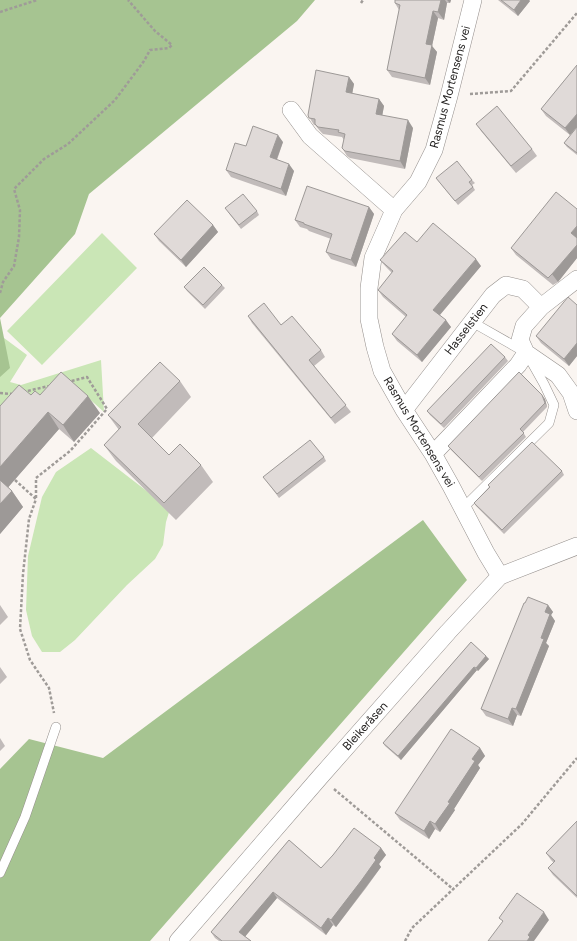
<svg xmlns="http://www.w3.org/2000/svg" width="577" height="941" font-family="Figtree,sans-serif">
<style>
.green{fill:#cae6b6}
.forest{fill:#a6c491}
.lines{fill:none;stroke-linecap:round;stroke-linejoin:round}
.service-casing{stroke:#95908d;stroke-width:10}
.minor-casing{stroke:#95908d;stroke-width:18}
.path{stroke:#9f9b98;stroke-width:2.5;stroke-dasharray:3 2;stroke-linecap:butt}
.service{stroke:#fff;stroke-width:9}
.minor{stroke:#fff;stroke-width:17}
.wall{fill:#c1bbba}
.shaded-wall{fill:#9d9997}
.building{fill:#e0dad8;stroke:#9d9997}
.labels{text-anchor:middle;dominant-baseline:central;stroke-width:3;stroke-linejoin:round;paint-order:stroke}
.street-label{font-size:12px;fill:#262423;stroke:#fff}
</style>
<rect width="100%" height="100%" fill="#faf5f1"/>
<path class="green" d="M102,233L137,268L42,365L7,331Z
M4,338L27,355L10,382L21,385L101,360L104,412L75,386L0,441V344Z
M91,448L170,509L166,522L163,545L155,559L127,585L75,640L60,652H42L32,636L26,610L28,556L42,497L56,472Z"/>
<path class="forest" d="M0,0H315L297,21L89,194L75,234L0,318L10,368L0,377Z
M423,520L467,580L150,941H0V769L29,739L103,758Z"/>
<g class="lines">
<g class="service-casing">
<path id="service" d="M472,322L523,351
M463,508L549,423L554,405L544,384L531,361
M0,873L25,817L56,727"/>
</g>
<g class="minor-casing">
<path id="minor" d="M473,0L449,96L434,150L418,182L394,210L373,258L369,288V319L375,347L382,371L404,410L433,454L451,486L486,553L500,576
M291,110L310,136L394,210
M577,279L541,307L524,326L520,340L526,353L558,375L571,393L577,411
M404,410L493,295L506,285L523,289L541,307
M433,454L518,365L526,353
M178,941L320,777L448,632L500,576L577,546"/>
</g>
<path class="path" d="M361,3L363,0
M0,12L37,0
M470,94L511,91L577,13
M0,293L3,282L14,266L19,237L20,210L14,189L44,159L68,144L115,100L144,61L150,50L169,48L172,45L155,31L128,0
M23,392L49,386
M0,393L12,394
M15,480L36,499L29,519L23,574L20,629L30,660L49,688L54,713
M36,498V478L70,451L107,409L87,377L68,382
M334,789L453,889
M405,941L412,928L522,824L577,758"/>
<use href="#service" class="service"/>
<use href="#minor" class="minor"/>
</g>
<path class="wall" d="M395,0H451L450,3H447L444,20L438,18L432,46L437,52L430,85L392,77L387,70L399,10L395,3Z
M498,0H529L530,1L518,16Z
M577,65L570,135L546,116L541,109Z
M349,77L354,84L352,94L379,99L384,106L382,116L413,128L405,169L350,158L347,156L342,148L344,140L342,137L323,134L320,131L315,125H314L308,115Z
M476,124L532,149L537,156L516,173L481,131Z
M577,127V155L567,147L564,143Z
M283,142L277,160L294,171L286,196L231,177L226,170L246,146Z
M436,178L472,180L475,183L472,185L475,190L458,205Z
M369,207L374,214L356,267L331,259L326,252L331,239L309,231L307,229L300,227L295,220Z
M577,209V258L558,282L553,285L516,255L511,248Z
M257,211L259,215L241,229L228,212Z
M213,225L218,232L186,267L159,241L154,234Z
M417,242L481,266L440,315L451,327L422,362L397,341L392,334L406,317L383,297L378,290L392,273L386,267L380,260Z
M222,285L225,288L205,309L187,291L184,287Z
M577,305V356L569,366L541,343L536,336Z
M248,316L281,325L321,350L325,357L314,366L351,412L335,424L252,323Z
M505,357L508,361L444,428L430,415L427,411Z
M180,381L191,397L152,438L169,455L201,465L213,482L176,520L116,461L104,445L119,430L108,415Z
M31,395H40L100,413L74,442L59,429L8,487L12,491L23,507L0,534V406Z
M545,399L547,407L523,432L526,437L482,481L451,450L448,446Z
M324,457L326,461L279,498L266,480Z
M562,471L564,475L504,534L476,506L474,503L489,487L488,485Z
M525,603L548,605L553,612L551,615L555,621L546,643L549,646L521,716L517,715L513,726L486,716L481,709Z
M0,605L8,617L0,625Z
M471,642L489,659L478,671L477,670L401,760L385,746L383,743Z
M0,667L7,677L0,684Z
M0,738L5,746L0,751Z
M480,748L485,756L478,765L480,768L454,809L455,810L440,832L435,829L429,839L400,820L395,813Z
M577,821V898L553,875L548,868L554,863L551,860L546,853Z
M289,840L321,868L381,848L386,855L379,864L381,867L366,888L336,927L333,925L326,935L277,898L245,936L251,941H219L215,938L211,932Z"/>
<path class="shaded-wall" d="M441,0H445L447,3L444,20L438,12Z
M447,0H451L450,3Z
M521,0H529L530,1L518,16L514,10Z
M433,11L438,18L432,46L437,52L430,85L425,78L426,44Z
M349,77L354,84L351,100L346,92Z
M379,99L384,106L381,122L376,114Z
M577,114V127L570,135L565,128Z
M408,120L413,128L405,169L400,161Z
M278,135L283,142L275,164L270,157Z
M289,164L294,171L286,196L281,189Z
M369,207L374,214L356,267L351,260Z
M213,225L218,232L186,267L181,260Z
M577,226V240L571,233Z
M577,245V258L558,282L552,274Z
M476,259L481,266L438,317L433,310Z
M446,320L451,327L422,362L417,355Z
M577,343V356L569,366L564,359Z
M542,395L545,399L547,407L545,403Z
M88,396L100,413L74,442L63,425Z
M48,412L59,429L5,491L0,484V467Z
M12,491L23,507L0,534V504Z
M548,605L553,612L551,615L555,621L546,643L549,646L521,716L516,709L541,638L545,612Z
M486,656L489,659L478,671L476,668Z
M474,667L477,670L401,760L398,756Z
M512,708L517,715L513,726L508,719Z
M480,748L485,756L478,765L480,768L454,809L455,810L440,832L435,824L472,759Z
M430,821L435,829L429,839L424,831Z
M381,848L386,855L379,864L381,867L336,927L331,920L374,858Z
M273,892L277,898L244,938L239,932Z
M544,912L549,920L534,941H527L528,935Z
M328,918L333,925L326,935L321,928Z"/>
<path class="building" d="M395,0H441L438,12L433,11L426,44L432,45L425,78L387,70L400,5L395,3Z
M501,0H521L514,10Z
M577,65V114L565,128L541,109Z
M316,70L349,77L346,92L379,99L376,114L408,120L400,161L345,151L342,148L345,134L338,132L339,130L318,127L315,124V119L309,118L308,115Z
M497,106L532,149L511,166L476,124Z
M253,126L278,135L270,157L289,164L281,189L226,170L235,143L246,146Z
M577,127V153L564,143Z
M457,161L472,180L469,182L473,187L455,201L436,178Z
M307,186L369,207L351,260L326,252L332,234L304,224V223L295,220Z
M556,192L577,209V226L571,233L577,238V245L552,274L548,278L511,248Z
M243,194L257,211L239,225L225,208Z
M187,200L213,225L181,260L154,234Z
M433,223L476,259L433,310L446,320L417,355L392,334L407,315L378,290L393,271L380,260L405,232L417,242Z
M204,267L222,285L203,305L184,287Z
M568,297L577,305V343L564,359L536,336Z
M264,303L281,325L292,316L321,350L309,360L346,405L331,418L248,316Z
M491,344L505,357L441,424L427,411Z
M160,362L180,381L138,424L169,455L180,444L201,465L164,503L104,445L121,427L108,415Z
M61,372L88,396L63,425L48,412L0,467V406L19,385L31,395L35,391L40,395Z
M519,372L542,395L545,403L520,429L524,433L479,477L448,446Z
M310,440L324,457L277,494L263,477Z
M532,442L562,471L502,530L474,503L490,487L488,485Z
M0,480L12,491L0,504Z
M528,597L548,605L545,612L550,614L541,638L544,639L516,709L512,708L508,719L481,709L524,603H525Z
M471,642L486,656L476,668L474,667L398,756L383,743Z
M451,729L480,748L472,759L475,761L448,802L450,803L435,824L430,821L424,831L395,813Z
M577,821V896L548,868L555,861L546,853Z
M354,828L381,848L374,858L376,860L361,881L331,920L328,918L321,928L273,892L239,932L251,941H222L211,932L289,840L321,868L333,855Z
M517,893L544,912L528,935L530,937L527,941H488L503,921L499,918Z"/>
<g class="labels">
<g class="street-label">
<text transform="translate(450 87) rotate(-75)">Rasmus Mortensens vei</text>
<text transform="translate(466 329) rotate(-52)">Hasselstien</text>
<text transform="translate(419 432) rotate(59)">Rasmus Mortensens vei</text>
<text transform="translate(365 726) rotate(-48)">Bleikeråsen</text>
</g>
</g>
</svg>
